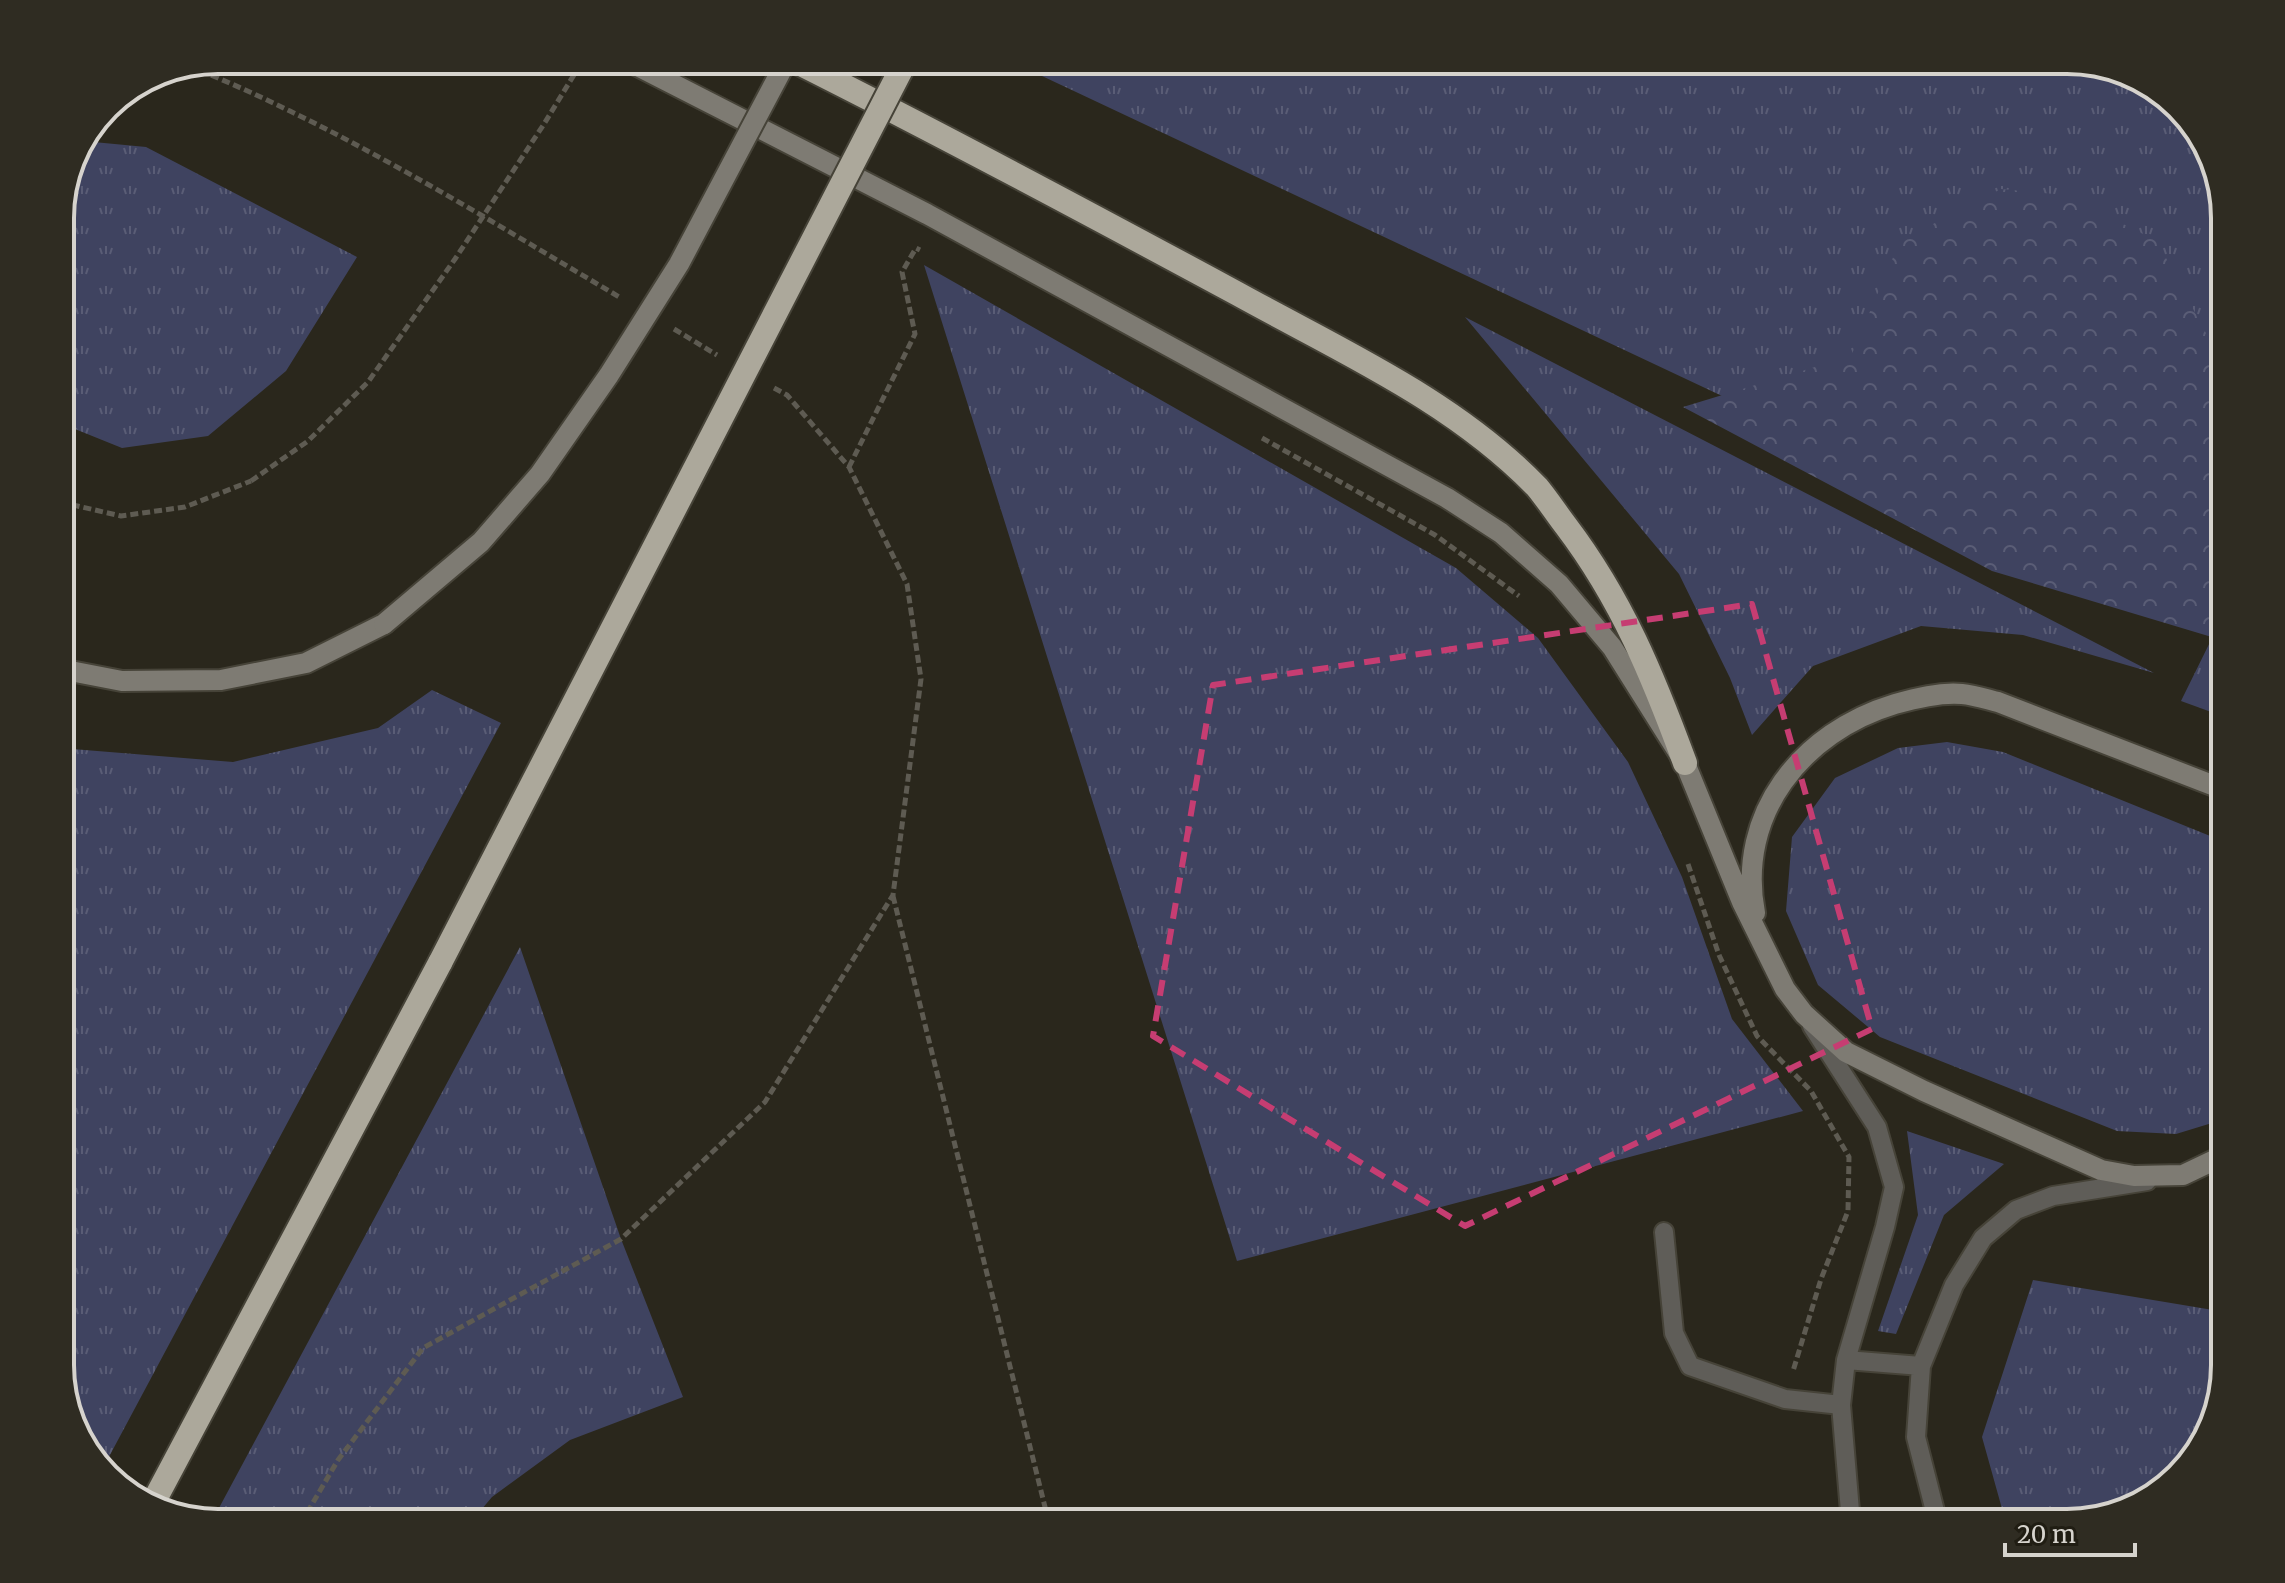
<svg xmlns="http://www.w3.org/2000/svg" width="2285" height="1583" font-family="Merriweather,serif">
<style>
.grass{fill:url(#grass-tufts)}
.forest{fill:url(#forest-crowns)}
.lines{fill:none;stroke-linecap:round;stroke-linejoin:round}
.service-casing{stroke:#464338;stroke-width:22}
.secondary-casing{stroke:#464338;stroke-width:24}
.motorway-casing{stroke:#464338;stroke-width:28}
.path{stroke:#5e5b52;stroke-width:5;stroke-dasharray:8 4;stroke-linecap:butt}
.service{stroke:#5f5d58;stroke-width:18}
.secondary{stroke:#7e7b73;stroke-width:20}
.motorway{stroke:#aca89b;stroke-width:24}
.secondary-bridge-casing{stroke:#464338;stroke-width:24;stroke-linecap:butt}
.motorway-bridge-casing{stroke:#464338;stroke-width:28;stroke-linecap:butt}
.path-bridge{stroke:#5e5b52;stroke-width:5;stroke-dasharray:8 4;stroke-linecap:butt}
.secondary-bridge{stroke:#7e7b73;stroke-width:20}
.motorway-bridge{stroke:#aca89b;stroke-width:24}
.marked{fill:none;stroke:#c63d72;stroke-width:6;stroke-dasharray:16 10;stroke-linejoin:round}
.rim{fill:none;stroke:#d6d3cd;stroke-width:4}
</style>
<defs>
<pattern id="grass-tufts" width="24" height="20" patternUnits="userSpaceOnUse" patternTransform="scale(2)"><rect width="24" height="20" fill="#3f4360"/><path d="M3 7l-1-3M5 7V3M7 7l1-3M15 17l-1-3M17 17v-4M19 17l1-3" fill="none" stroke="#5a5d76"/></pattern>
<pattern id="forest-crowns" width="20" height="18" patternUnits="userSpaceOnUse" patternTransform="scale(2)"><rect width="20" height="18" fill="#3f4360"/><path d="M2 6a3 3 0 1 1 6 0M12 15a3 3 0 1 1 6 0" fill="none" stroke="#5a5d76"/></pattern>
</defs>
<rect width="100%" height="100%" fill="#2a271c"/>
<path class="grass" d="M1008,60H2067L2155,87L2204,139L2225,217V717L2181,701L2215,632L2041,546Z
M83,141L146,147L357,257L286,371L208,436L122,448L60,423V208L72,157Z
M924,265L1456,568L1538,638L1628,762L1682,877L1732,1019L1803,1111L1237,1261Z
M1465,317L2154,673L2023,635L1921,626L1813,666L1752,735L1730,678L1679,574Z
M432,690L501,723L103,1468L81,1444L60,1375V748L233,762L378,728Z
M1947,742L2003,752L2225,842V1119L2176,1134L2117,1131L1880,1037L1818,985L1786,911L1792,837L1835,778L1898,748Z
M520,947L621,1239L683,1397L570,1440L492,1497L470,1523L212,1521Z
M1907,1131L2004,1164L1944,1215L1896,1334L1878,1331L1918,1215Z
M2033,1280L2225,1312V1366L2198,1453L2138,1507L2068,1523H2006L1982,1437Z"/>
<path class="forest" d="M2001,189L2065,195L2157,241L2225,369V641L1992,571L1683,407L1851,356L1900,241Z"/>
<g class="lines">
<g class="service-casing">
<path id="service" d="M1812,1026L1877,1127L1894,1187L1885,1227L1846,1360L1841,1405L1851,1523
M1664,1232L1674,1333L1690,1366L1785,1399L1841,1405
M1846,1360L1921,1366
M1938,1523L1916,1437L1921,1366L1954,1285L1983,1238L2016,1210L2053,1196L2147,1181"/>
</g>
<g class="secondary-casing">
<path id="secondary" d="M626,60L927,214L1447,498L1501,533L1559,584L1612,647L1685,763L1742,902L1785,989L1804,1014L1846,1052L1924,1091L2101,1170L2134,1176L2183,1175L2225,1155
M60,669L122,681L221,680L306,663L384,624
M1755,913C1736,814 1802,732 1895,704C1916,698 1940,692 1962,694C1974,695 1986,699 1998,702L2225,790"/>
</g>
<g class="motorway-casing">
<path id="motorway" d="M793,60C943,135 1090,214 1238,294C1341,351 1454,401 1537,487C1547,499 1556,513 1566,526C1622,600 1653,676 1685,763
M153,1503L441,961"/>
</g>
<path class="path" d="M189,66C341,127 480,215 621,298
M674,329L717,355
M1262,438L1435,535L1519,596
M849,467L915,334L902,272L916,248L920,250
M60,502L121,516L185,507L251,481
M1688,864L1719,955L1757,1036L1811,1091L1849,1157L1848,1211L1821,1279L1793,1371
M893,896L1049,1523
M301,1523L338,1460L423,1348L621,1239L765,1102L893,895L921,679L907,584L849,467L787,395L774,388"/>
<use href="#service" class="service"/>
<use href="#secondary" class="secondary"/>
<use href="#motorway" class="motorway"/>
<g class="secondary-bridge-casing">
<path id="secondary-bridge" d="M384,624L481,542L540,474L609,375L679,264L787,60"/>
</g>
<g class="motorway-bridge-casing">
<path id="motorway-bridge" d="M441,961L906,60"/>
</g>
<path class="path-bridge" d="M251,481L308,441L368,382L455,259L544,124L583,60"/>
<use href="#secondary-bridge" class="secondary-bridge"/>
<use href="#motorway-bridge" class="motorway-bridge"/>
</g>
<path class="marked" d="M1752,604L1872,1029L1465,1226L1153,1036L1213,685Z"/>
<path d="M0 0H2285V1583H0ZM218 74H2067A144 144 0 0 1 2211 218V1365A144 144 0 0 1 2067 1509H218A144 144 0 0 1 74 1365V218A144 144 0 0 1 218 74Z" fill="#2f2c22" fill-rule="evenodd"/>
<path class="rim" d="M218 74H2067A144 144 0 0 1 2211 218V1365A144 144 0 0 1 2067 1509H218A144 144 0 0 1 74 1365V218A144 144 0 0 1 218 74Z"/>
<path d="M2005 1543v12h130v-12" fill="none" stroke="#d6d3cd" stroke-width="4"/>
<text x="2017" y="1543" font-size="24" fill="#d6d3cd" stroke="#201d13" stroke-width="6" paint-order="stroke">20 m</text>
</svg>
